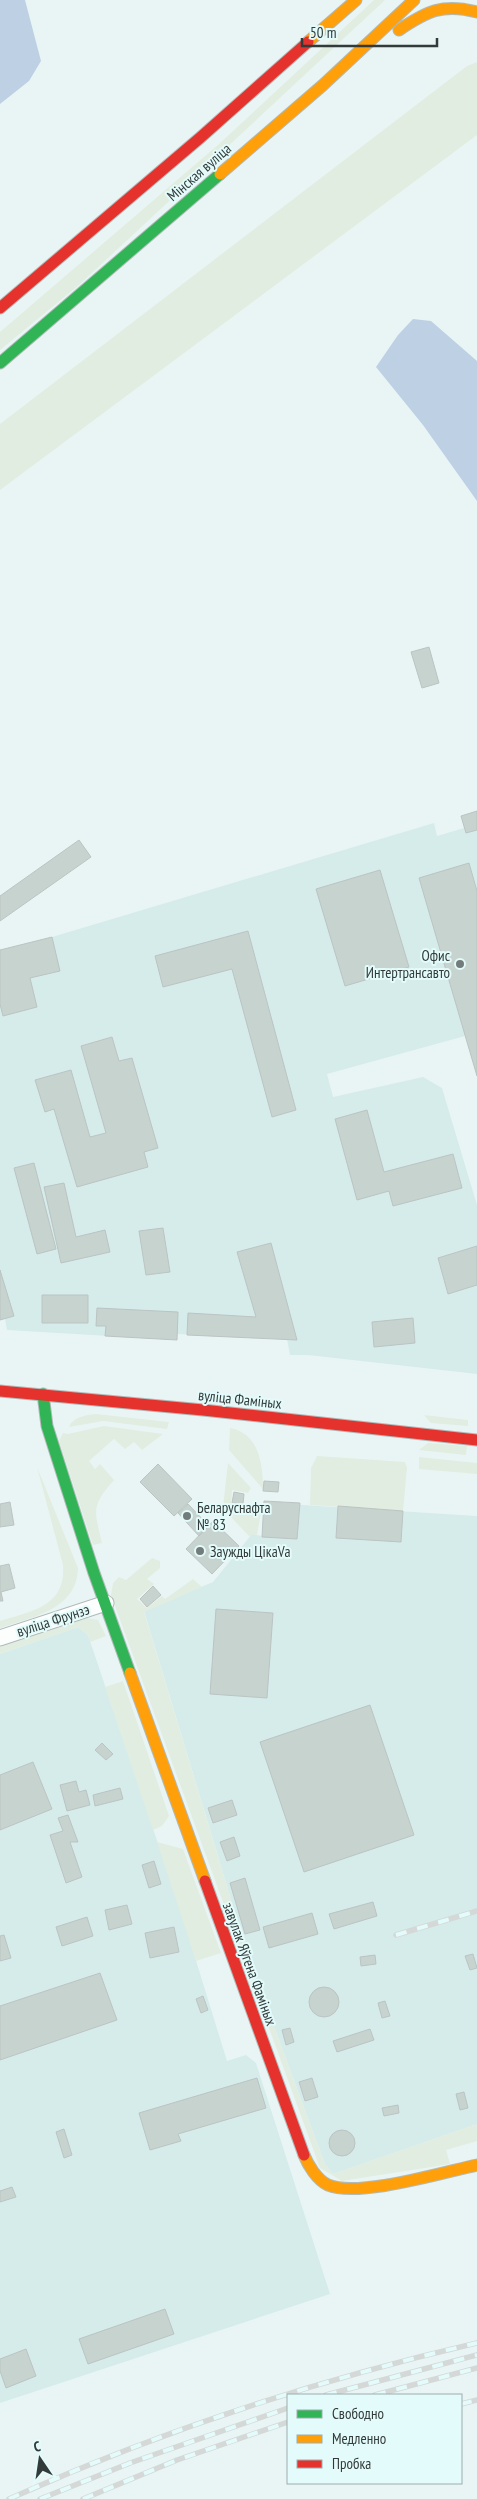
<svg xmlns="http://www.w3.org/2000/svg" width="477" height="2499" font-family="'PT Sans Narrow',sans-serif">
<style>
.built{fill:#d5eceb}
.green{fill:#e1ede0}
.water{fill:#bdd0e4}
.building{fill:#c7d3cf;stroke:#bbc4c2}
.lines{fill:none;stroke-linecap:round;stroke-linejoin:round}
.street-casing{stroke:#b0bab9;stroke-width:17}
.fast-casing{stroke:#b0bab9;stroke-width:13}
.slow-casing{stroke:#b0bab9;stroke-width:13}
.jam-casing{stroke:#b0bab9;stroke-width:13}
.street{stroke:#fcfefe;stroke-width:15}
.fast{stroke:#30b455;stroke-width:11}
.slow{stroke:#ff9f0a;stroke-width:11}
.jam{stroke:#e5322d;stroke-width:11}
.rail-casing{stroke:#d4d8d7;stroke-width:5.5}
.rail{stroke:#e3fbfa;stroke-width:4;stroke-dasharray:11;stroke-linecap:butt}
.poi-dot{fill:#727c7b;stroke:#e3fbfa;stroke-width:2}
.labels{text-anchor:middle;dominant-baseline:central;stroke-width:4;stroke-linejoin:round;paint-order:stroke}
.street-label{font-size:15px;fill:#323b3a;stroke:#e3fbfa}
.poi-label{font-size:15px;fill:#323b3a;stroke:#e3fbfa;text-anchor:start}
</style>
<rect width="100%" height="100%" fill="#e9f5f5"/>
<path class="built" d="M477,811V1076L465,1036L327,1074L333,1097L423,1077L442,1088L477,1205V1374L308,1355H290L287,1339L177,1334V1340L7,1330L5,1319L0,1320V950L52,937L434,823L437,836L464,828L461,816Z
M264,1501L302,1505L477,1516V2124L333,2174L325,2164L249,1959L144,1611L213,1582L252,1534L262,1536Z
M78,1627L88,1635L181,1912L227,2061L246,2055L256,2063L330,2294L0,2403V1654Z"/>
<path class="green" d="M374,0H385L79,285L0,350V332L219,144Z
M477,62V135L0,490V424L467,66Z
M96,1414L169,1422L167,1429L103,1421L69,1427C73,1417 85,1415 96,1414Z
M424,1415L468,1420V1426L431,1423Z
M104,1426L163,1434L142,1450L134,1442L125,1449L114,1439L89,1461L95,1469L100,1464L114,1480C91,1506 94,1510 102,1543L93,1545L59,1441L63,1433L68,1434Z
M230,1428C259,1433 263,1464 263,1489L229,1450Z
M428,1443L467,1446L466,1455L419,1450Z
M317,1456L405,1462L407,1468L403,1511L310,1505L311,1468Z
M419,1457L477,1463V1474L419,1469Z
M228,1463L251,1488L248,1493L232,1490L231,1504L226,1511L223,1507Z
M37,1467L78,1568C77,1610 32,1617 0,1628V1621C31,1611 66,1607 63,1565Z
M251,1506L262,1508L257,1535L252,1534L250,1537L228,1514L236,1509L246,1512Z
M152,1558L160,1561V1568L147,1579L154,1584L137,1599L147,1608L162,1596L165,1599L193,1579L202,1587L144,1612L249,1959L325,2164L333,2174L477,2124V2141L446,2150L450,2164L342,2181L320,2168L111,1595L113,1583L119,1577L126,1580Z
M81,1617L98,1620L106,1636L90,1642L88,1635L78,1627L0,1654V1645Z
M123,1681L169,1816L162,1826L153,1830L105,1687Z
M157,1842L183,1849L221,1953L196,1961Z"/>
<path class="water" d="M0,0H25L41,61L29,81L0,104Z
M413,319L431,321L477,361V501L423,425L376,367L398,335Z"/>
<path class="building" d="M429,647L439,683L422,688L411,652Z
M477,811V830L466,833L461,816Z
M79,840L91,857L0,921V896Z
M469,863L477,891V1076L419,878Z
M380,870L409,967L345,986L316,889Z
M248,931L296,1110L272,1117L232,969L163,987L155,956Z
M52,937L60,971L30,978L37,1007L3,1016L0,1004V950Z
M112,1037L119,1061L132,1058L158,1148L144,1152L148,1167L77,1187L54,1109L45,1112L35,1080L71,1070L90,1137L106,1133L81,1046Z
M367,1110L384,1172L453,1154L462,1188L393,1206L389,1191L357,1200L335,1119Z
M34,1163L56,1249L37,1254L14,1168Z
M64,1183L76,1237L105,1230L110,1252L61,1263L44,1187Z
M163,1228L170,1272L146,1275L139,1231Z
M271,1243L297,1340L187,1335L188,1313L256,1317L237,1252Z
M477,1246V1285L448,1294L438,1258Z
M0,1270L14,1316L0,1320Z
M42,1295H88V1323H42Z
M97,1308L178,1312L177,1340L105,1336L106,1326H96Z
M413,1318L415,1343L374,1347L372,1322Z
M158,1464L192,1499L174,1516L140,1482Z
M264,1481L279,1482L278,1492L263,1491Z
M234,1492L244,1494L243,1504L232,1503Z
M264,1501L300,1503L297,1539L262,1537Z
M10,1502L14,1525L0,1527V1504Z
M188,1504L209,1526L199,1536L178,1513Z
M338,1506L403,1511L401,1542L336,1538Z
M213,1521L239,1546L212,1574L186,1549Z
M9,1564L15,1588L1,1592L3,1601H0V1566Z
M153,1586L161,1595L147,1607L140,1599Z
M216,1609L273,1613L267,1698L210,1694Z
M370,1705L414,1835L304,1872L260,1742Z
M102,1743L113,1754L106,1760L95,1750Z
M33,1762L52,1809L0,1830V1775Z
M76,1781L79,1792L86,1790L90,1805L67,1811L60,1785Z
M120,1788L123,1799L95,1806L93,1795Z
M232,1800L237,1815L213,1823L208,1808Z
M68,1815L78,1842H70L82,1877L66,1883L50,1835L63,1831L58,1818Z
M234,1837L240,1856L227,1861L220,1842Z
M154,1861L161,1884L149,1888L142,1865Z
M245,1878L260,1930L245,1934L230,1883Z
M373,1902L377,1916L334,1929L329,1914Z
M127,1905L132,1924L109,1930L105,1910Z
M312,1913L318,1934L269,1948L263,1927Z
M87,1917L93,1936L62,1946L56,1927Z
M174,1927L179,1952L150,1958L145,1933Z
M4,1935L11,1958L0,1961V1936Z
M473,1954L477,1968L470,1970L465,1956Z
M375,1955L376,1964L361,1966L360,1957Z
M100,1973L117,2020L0,2060V2006Z
M309 2002a15 15 0 1 1 30 0a15 15 0 1 1-30 0Z
M203,1996L208,2010L201,2013L196,1999Z
M385,2001L390,2016L382,2018L378,2003Z
M290,2028L294,2042L286,2045L282,2030Z
M370,2029L374,2040L337,2052L333,2041Z
M257,2078L266,2108L178,2134L181,2141L150,2150L139,2113Z
M312,2078L318,2097L305,2101L299,2082Z
M464,2092L468,2108L460,2110L456,2094Z
M398,2105L399,2113L384,2116L382,2108Z
M64,2129L72,2155L64,2158L56,2132Z
M329 2143a13 13 0 1 1 26 0a13 13 0 1 1-26 0Z
M12,2187L16,2197L0,2202V2191Z
M165,2309L174,2334L88,2364L79,2339Z
M26,2349L36,2376L6,2388L0,2371V2359Z"/>
<g class="lines">
<g class="street-casing">
<path id="street" d="M0,1638L106,1603"/>
</g>
<g class="fast-casing">
<path id="fast" d="M0,363L220,174
M43,1394L47,1426L94,1573L130,1673"/>
</g>
<g class="slow-casing">
<path id="slow" d="M399,30C427,11 443,3 477,12
M308,42L356,0
M220,174L323,85L414,0
M130,1673L205,1881
M304,2155C308,2165 317,2180 328,2185C358,2198 444,2172 477,2165"/>
</g>
<g class="jam-casing">
<path id="jam" d="M0,308L201,137L308,42
M0,1391L203,1410L477,1440
M205,1881L304,2155"/>
</g>
<use href="#street" class="street"/>
<use href="#fast" class="fast"/>
<use href="#slow" class="slow"/>
<use href="#jam" class="jam"/>
<g class="rail-casing">
<path id="rail" d="M396,1935L477,1911
M326,2395L477,2355
M375,2395L477,2368
M461,2404L477,2400
M9,2499C158,2432 317,2380 477,2343
M40,2499L130,2463L288,2408
M83,2499L177,2460L288,2422"/>
</g>
<use href="#rail" class="rail"/>
</g>
<g class="poi-dot">
<circle cx="460" cy="964" r="5"/>
<circle cx="187" cy="1516" r="5"/>
<circle cx="200" cy="1551" r="5"/>
</g>
<g class="labels">
<g class="street-label">
<text transform="translate(199 172) rotate(-41)">Мінская вуліца</text>
<text transform="translate(240 1399) rotate(6)">вуліца Фаміных</text>
<text transform="translate(53 1620) rotate(-18)">вуліца Фрунзэ</text>
<text transform="translate(250 1964) rotate(70)">завулак Яўгена Фаміных</text>
</g>
<g class="poi-label">
<text x="450" y="955" text-anchor="end">Офис<tspan x="450" dy="17">Интертрансавто</tspan></text>
<text x="197" y="1507">Беларуснафта<tspan x="197" dy="17">№ 83</tspan></text>
<text x="210" y="1551">Заужды ЦікаVа</text>
</g>
</g>
<rect x="287" y="2394" width="175" height="90" fill="#e3fbfa" stroke="#9caead"/>
<rect x="297" y="2410" width="25" height="8" fill="#30b455" stroke="#9caead"/>
<text x="332" y="2419" font-size="15" fill="#323b3a">Свободно</text>
<rect x="297" y="2435" width="25" height="8" fill="#ff9f0a" stroke="#9caead"/>
<text x="332" y="2444" font-size="15" fill="#323b3a">Медленно</text>
<rect x="297" y="2460" width="25" height="8" fill="#e5322d" stroke="#9caead"/>
<text x="332" y="2469" font-size="15" fill="#323b3a">Пробка</text>
<g transform="translate(40 2459) rotate(347)" stroke="#e3fbfa" stroke-width="4" paint-order="stroke">
<path d="M0-4L9 19L0 12L-9 19Z" fill="#323b3a"/>
<text y="-8" font-size="14" font-weight="bold" text-anchor="middle" fill="#323b3a">С</text>
</g>
<path d="M302 38v8h135v-8" fill="none" stroke="#323b3a" stroke-width="2.5"/>
<text x="310" y="38" font-size="15" fill="#323b3a" stroke="#e3fbfa" stroke-width="4" paint-order="stroke">50 m</text>
</svg>
